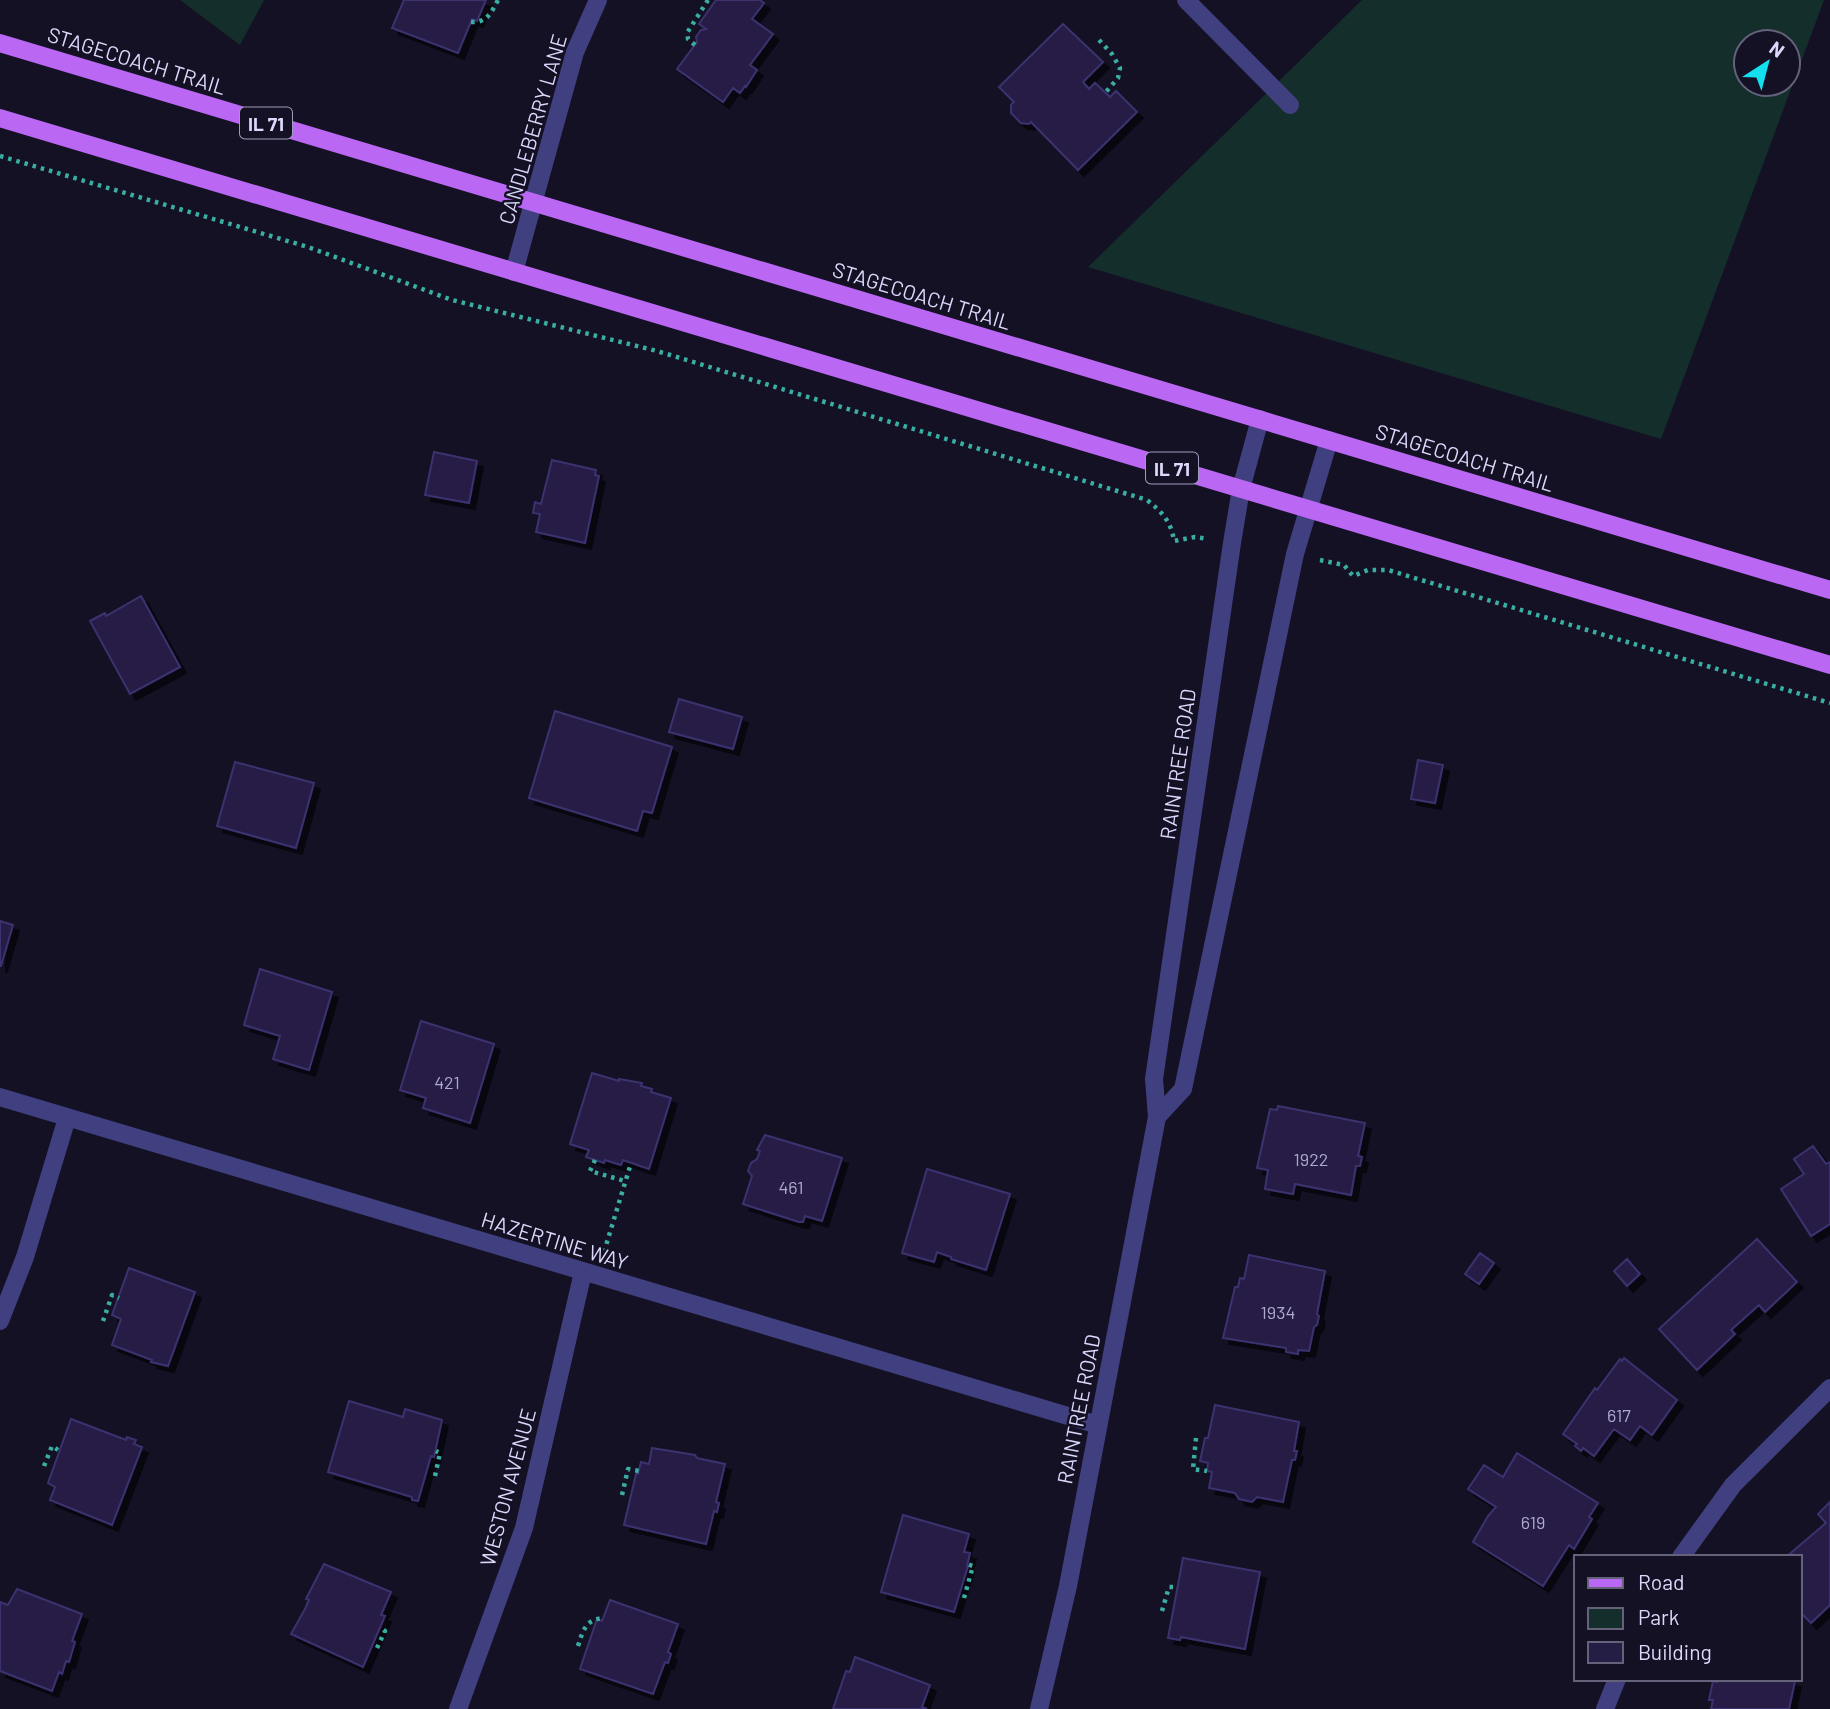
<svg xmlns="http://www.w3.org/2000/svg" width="1830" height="1709" font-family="Barlow,sans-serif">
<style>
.green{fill:#142e2c;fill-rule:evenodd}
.building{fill:#251e44;stroke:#3c326f;stroke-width:2;filter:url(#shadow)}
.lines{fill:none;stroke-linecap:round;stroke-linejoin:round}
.path{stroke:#39afa3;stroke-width:4.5;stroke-dasharray:3.5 5;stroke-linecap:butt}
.minor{stroke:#404080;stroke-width:18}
.major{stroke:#ba67f3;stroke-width:18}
.labels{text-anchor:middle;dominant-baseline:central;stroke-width:5;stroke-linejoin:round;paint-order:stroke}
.number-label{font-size:18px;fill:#aeaace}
.shield{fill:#141125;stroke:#9f9cbc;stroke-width:2}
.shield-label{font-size:19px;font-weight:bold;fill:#dbd8fc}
.street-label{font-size:21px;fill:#dbd8fc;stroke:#141125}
</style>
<defs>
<filter id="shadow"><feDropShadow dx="6" dy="6" stdDeviation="0" flood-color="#0009"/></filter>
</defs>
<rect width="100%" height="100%" fill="#141125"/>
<path class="green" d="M180,0H264L240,45Z
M1362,0H1824L1661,439L1088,267ZM1746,42H1788V84H1746Z"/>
<path class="building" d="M404,0H486L477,21L472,19L458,53L392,28Z
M760,0L764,3L752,19L773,34L750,65L757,70L746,87L745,86L740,93L733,88L723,102L677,69L697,42L696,37L701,30L706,29L699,24L716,0Z
M1063,24L1103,62L1083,82L1089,89L1095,83L1110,97L1116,91L1137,112L1078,170L1031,122L1029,124L1021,123L1011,113V105L1014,102L999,87Z
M434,452L477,461L469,503L425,495Z
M552,460L596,470L595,475L599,476L585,543L536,532L540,514L533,513L535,502L541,504Z
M141,596L180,667L130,694L90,621L105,613L106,616Z
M679,699L742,717L733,749L669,732Z
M555,711L672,747L652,813L643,811L637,831L529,798Z
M1418,760L1443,765L1435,803L1411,799Z
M235,762L314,783L296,848L217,826Z
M0,921L13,925L1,966H0Z
M260,969L332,992L309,1070L273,1059L280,1036L244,1025Z
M421,1021L494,1044L470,1123L423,1108L426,1098L400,1090Z
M592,1073L619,1081V1079L642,1083L641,1086L652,1089L651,1092L671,1098L649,1169L623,1160L621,1165L605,1160L604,1163L586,1157L589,1150L570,1144Z
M1278,1106L1365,1123L1358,1156L1362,1157L1360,1166H1356L1351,1195L1295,1184L1293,1194L1265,1189L1268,1170L1257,1168L1270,1109L1277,1110Z
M765,1135L842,1158L822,1221L805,1216L803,1222H799L743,1204L752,1176L748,1171L751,1163L757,1159L760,1151L757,1150Z
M1813,1146L1826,1164L1830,1162V1224L1811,1236L1781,1189L1804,1174L1794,1159Z
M927,1169L1010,1194L986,1270L951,1259V1257L937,1252L934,1262L902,1253Z
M1757,1239L1797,1282L1765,1312L1759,1305L1731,1330L1735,1334L1697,1370L1659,1329Z
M1480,1253L1494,1263L1479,1284L1465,1274Z
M1249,1255L1325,1271L1317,1314L1319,1316L1317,1325L1314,1327L1309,1351L1298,1350V1354L1286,1352V1348L1223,1338L1235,1287H1238L1240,1278L1244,1279Z
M1627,1259L1640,1274L1627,1286L1614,1271Z
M129,1268L195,1292L168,1366L151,1362L152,1360L112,1345L121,1319L112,1315Z
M1624,1358L1677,1400L1652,1435L1640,1426L1630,1440L1614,1429L1594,1456L1583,1448L1581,1451L1575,1446L1577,1444L1563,1434L1595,1388L1597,1390L1620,1359L1622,1361Z
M349,1401L403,1417L405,1409L442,1420L434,1457L431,1456L418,1501L412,1500V1497L328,1472Z
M1215,1405L1299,1422L1294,1451H1297L1295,1460H1292L1283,1502L1257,1497L1252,1502L1239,1499L1235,1493L1209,1488L1212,1472L1207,1471L1208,1463L1200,1461L1205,1438H1208Z
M71,1419L126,1440L127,1437L136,1440L134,1444L142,1447L112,1525L50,1500L55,1487L48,1483Z
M652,1448L695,1455L697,1458L725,1464L716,1502L719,1503L717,1512L714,1511L706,1544L624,1525L636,1474H638L641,1462L649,1464Z
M1517,1453L1598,1503L1589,1517L1592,1519L1574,1549L1569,1545L1543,1586L1473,1542L1488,1516L1496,1507L1468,1489L1484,1465L1503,1477Z
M1830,1502V1605L1811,1623L1800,1612V1557H1786L1826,1523L1818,1514Z
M903,1515L969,1534L964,1552L970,1553L967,1566H968L954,1612L881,1592Z
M1183,1558L1260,1572L1245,1649L1181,1637L1180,1640L1168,1638Z
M324,1564L391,1592L381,1615L385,1616L363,1667L291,1634L305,1609L309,1600L306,1599Z
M17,1589L82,1614L72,1641L75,1642L69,1662L66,1661L62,1674L59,1672L52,1691L0,1671V1602L8,1605Z
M610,1600L678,1624L668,1652L671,1654L668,1663L665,1662L653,1694L580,1669L597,1619L602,1621Z
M855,1657L930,1685L922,1707L927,1709H833L846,1671L850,1672Z
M1717,1679H1785L1795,1681L1789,1709H1711L1713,1700H1709L1713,1681L1717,1682Z"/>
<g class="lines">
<path class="path" d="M471,22C487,23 491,13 498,0
M1099,40L1112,54L1120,68L1118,78L1105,93
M695,45L688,39L687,33L708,0
M0,156L308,247L452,300L657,351L1147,500C1162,512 1171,521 1174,541L1195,537L1208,539
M1320,560L1344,565L1353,576L1368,570H1388L1830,703
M595,1160L590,1171L625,1181
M604,1252L631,1163
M103,1321L112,1295L119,1298
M1196,1438L1193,1469L1207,1471
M44,1466L52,1446L58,1450
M435,1476L440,1453L436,1451
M622,1495L628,1469L639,1471
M964,1598L973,1566L967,1564
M1162,1611L1169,1587H1177
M578,1646C583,1630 586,1619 604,1618
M377,1648L385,1631L380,1628"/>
<path class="minor" d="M1186,0L1290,105
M514,272L575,52L598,0
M0,1097L1098,1425
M1157,1117L1183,1089L1295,554L1329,440
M0,1321L25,1257L67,1118
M1681,1557L1733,1485L1830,1388
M458,1709L524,1528L583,1272
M1039,1709L1068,1586L1157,1117L1154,1079L1232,543L1241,489L1260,419
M1605,1709L1617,1679"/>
<path class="major" d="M0,43L1830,590
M0,118L1830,665"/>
</g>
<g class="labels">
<g class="number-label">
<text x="447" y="1082">421</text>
<text x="1311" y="1159">1922</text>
<text x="791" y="1187">461</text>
<text x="1278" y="1312">1934</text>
<text x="1619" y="1415">617</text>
<text x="1533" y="1522">619</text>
</g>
<g class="shield">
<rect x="240" y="107.5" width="52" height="31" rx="5"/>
<rect x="1146" y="452.5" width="52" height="31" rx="5"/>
</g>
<g class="shield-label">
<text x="266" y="123">IL 71</text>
<text x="1172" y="468">IL 71</text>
</g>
<g class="street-label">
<text transform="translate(137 60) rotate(17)">STAGECOACH TRAIL</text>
<text transform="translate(532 129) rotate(-74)">CANDLEBERRY LANE</text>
<text transform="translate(922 295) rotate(17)">STAGECOACH TRAIL</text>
<text transform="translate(1465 457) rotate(17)">STAGECOACH TRAIL</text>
<text transform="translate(1177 764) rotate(-82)">RAINTREE ROAD</text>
<text transform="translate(555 1240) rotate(17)">HAZERTINE WAY</text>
<text transform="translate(1078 1409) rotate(-79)">RAINTREE ROAD</text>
<text transform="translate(507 1487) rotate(-75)">WESTON AVENUE</text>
</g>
</g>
<rect x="1574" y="1555" width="228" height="126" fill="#141125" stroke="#64617b" stroke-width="2"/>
<rect x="1588" y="1578" width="35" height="10" fill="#ba67f3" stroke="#64617b" stroke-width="2"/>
<text x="1638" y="1590" font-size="21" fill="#dbd8fc">Road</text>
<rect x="1588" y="1608" width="35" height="21" fill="#142e2c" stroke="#64617b" stroke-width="2"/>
<text x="1638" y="1625" font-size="21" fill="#dbd8fc">Park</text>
<rect x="1588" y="1642" width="35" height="21" fill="#251e44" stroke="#64617b" stroke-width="2"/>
<text x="1638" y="1660" font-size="21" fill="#dbd8fc">Building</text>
<g transform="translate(1767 63) rotate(36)"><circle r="33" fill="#141125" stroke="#64617b" stroke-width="2"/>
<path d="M0-5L12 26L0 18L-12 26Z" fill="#13dfed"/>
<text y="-10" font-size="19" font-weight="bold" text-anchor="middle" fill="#dbd8fc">N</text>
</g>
</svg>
